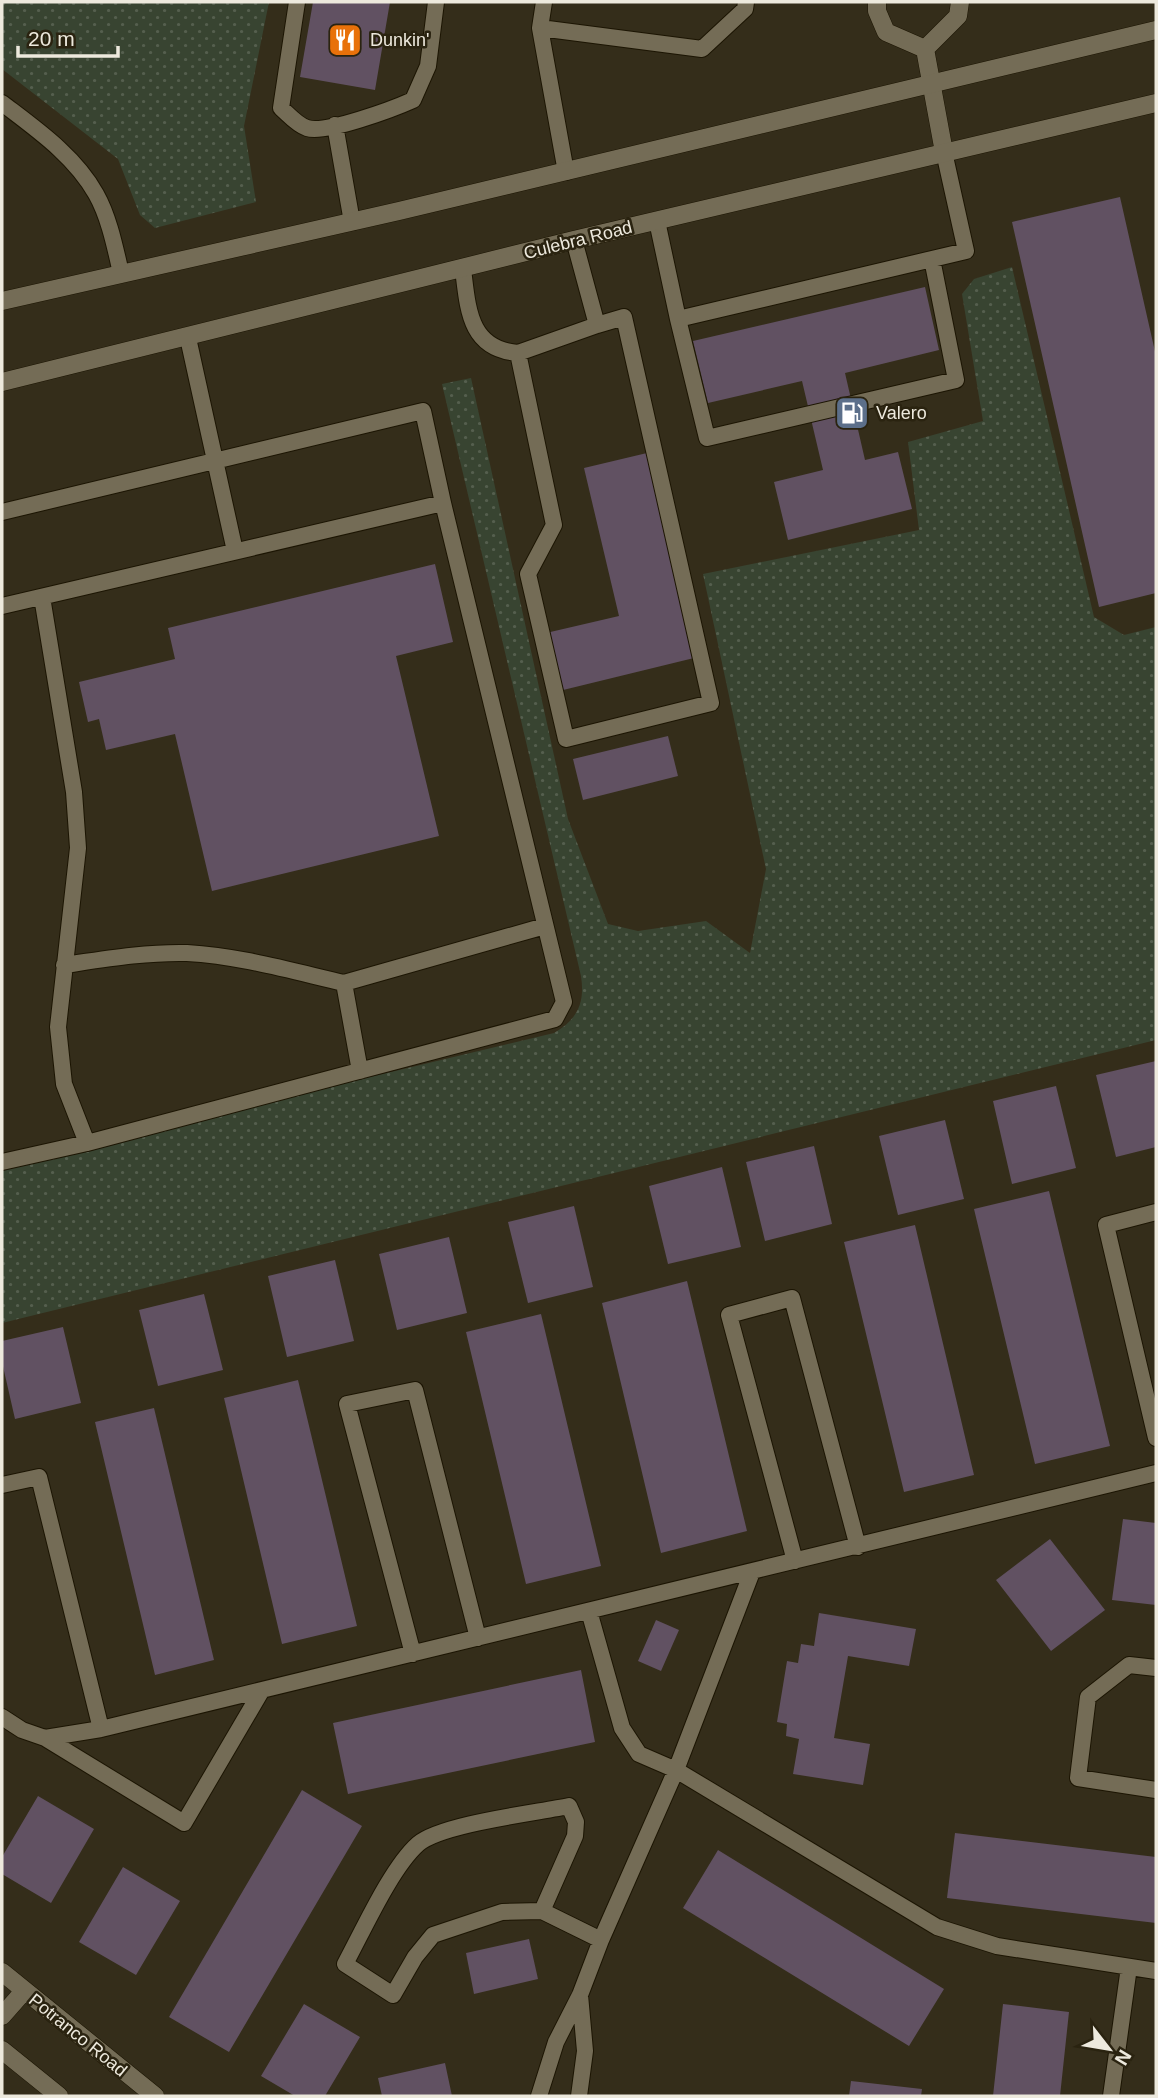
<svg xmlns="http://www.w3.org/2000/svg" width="1158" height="2098" font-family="Arial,sans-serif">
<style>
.grass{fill:url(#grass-dots)}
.building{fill:#615162}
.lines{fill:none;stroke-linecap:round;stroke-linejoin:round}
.lane-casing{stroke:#1c1503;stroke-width:18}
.street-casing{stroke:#1c1503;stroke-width:19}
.secondary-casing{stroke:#1c1503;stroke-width:19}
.lane{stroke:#746c56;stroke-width:16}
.street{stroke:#746c56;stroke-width:18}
.secondary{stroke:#746c56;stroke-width:18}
.labels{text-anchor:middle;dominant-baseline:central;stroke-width:5;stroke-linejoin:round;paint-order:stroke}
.poi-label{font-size:18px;fill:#ede9dd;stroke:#2a2310;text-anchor:start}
.street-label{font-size:18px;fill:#ede9dd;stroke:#2a2310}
</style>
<defs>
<pattern id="grass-dots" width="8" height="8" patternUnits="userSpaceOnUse" patternTransform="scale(1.75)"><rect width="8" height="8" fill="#384431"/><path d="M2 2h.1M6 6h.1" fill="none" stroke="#555f4e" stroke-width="1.8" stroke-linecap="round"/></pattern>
</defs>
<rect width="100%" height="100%" fill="#342d1a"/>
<path class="grass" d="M2,2H269L244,126L256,202L155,228L140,215L118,159L2,69Z
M1012,267L1094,617L1124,635L1156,627V1040L2,1323V1165L554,1033C578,1019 585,1003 581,976L442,384L471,378L568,819L608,924L638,931L706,921L750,953L766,869L703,574L919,530L908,442L983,421L962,294L974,279Z"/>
<path class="building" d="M313,2H390L375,90L300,77Z
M1120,197L1156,356V593L1099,607L1012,222Z
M925,287L939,350L845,373L865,460L898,452L912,509L788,540L774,482L823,470L802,381L708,403L693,341Z
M647,453L694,658L559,691L546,633L619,616L584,468Z
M435,564L453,642L396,656L439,836L212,891L175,734L106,750L99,719L88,722L79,682L175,659L168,628Z
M668,736L678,776L583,800L573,759Z
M1156,1061V1147L1116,1157L1096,1075Z
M1056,1086L1076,1168L1012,1184L993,1101Z
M945,1120L964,1199L898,1215L879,1136Z
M814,1146L832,1224L765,1241L746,1162Z
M722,1167L741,1247L668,1264L649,1186Z
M1049,1191L1110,1446L1035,1464L974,1209Z
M574,1206L593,1287L528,1303L508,1222Z
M915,1225L974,1475L904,1492L844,1242Z
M449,1237L467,1313L397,1330L379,1254Z
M335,1260L354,1341L287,1357L268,1276Z
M687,1281L747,1531L661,1553L602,1303Z
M204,1294L223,1370L158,1386L139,1310Z
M541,1314L601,1566L526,1584L466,1332Z
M63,1327L81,1403L15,1419L2,1362V1341Z
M298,1380L357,1626L282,1644L224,1398Z
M154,1408L214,1660L155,1675L95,1422Z
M1123,1519L1156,1523V1605L1112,1600Z
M1050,1539L1105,1610L1051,1651L996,1580Z
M819,1613L916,1629L909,1666L848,1656L834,1738L870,1744L863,1785L793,1774L799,1739L786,1736L787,1724L777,1722L787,1661L798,1663L801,1644L814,1646Z
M656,1620L679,1630L661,1671L638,1661Z
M581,1670L595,1742L348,1794L333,1723Z
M302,1790L362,1826L229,2052L169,2017Z
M38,1796L94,1829L51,1903L2,1874V1857Z
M955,1833L1156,1857V1923L947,1898Z
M718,1850L944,1989L909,2046L683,1908Z
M123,1867L180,1901L136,1975L79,1942Z
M529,1939L538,1979L474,1994L466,1953Z
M304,2004L360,2037L325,2096H295L261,2076Z
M1003,2004L1069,2012L1060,2096H993Z
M445,2063L452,2096H382L378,2078Z
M851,2081L922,2089L921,2096H849Z"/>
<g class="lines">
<g class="lane-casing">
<path id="lane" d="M297,2L281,108C288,114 297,125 307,128C326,134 393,109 413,100L428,66L436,2
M544,2L540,28L566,172
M540,28L702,49L745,9L746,2
M2,103C36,129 75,156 96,194C109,217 115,247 121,273
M335,125L352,222
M657,221L678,319L966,251L944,152
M574,240L597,325L624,317L711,703L566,739L528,574L554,525L518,353L597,325
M463,269C468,309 469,349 518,353
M678,319L707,438L956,380L932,259
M188,338L235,551
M2,512L423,411L443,503L2,606
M42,597L74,792L78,848L58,1027L64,1084L87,1143
M64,965C105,959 146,952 187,953C240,956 292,971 344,983
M360,1071L344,983L545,926
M2,1162L87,1143L555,1019L564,1002L443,503
M1156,1212L1106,1225L1156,1438
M2,1485L39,1477L101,1729
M795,1561L729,1315L792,1298L858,1547
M589,1611L622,1728L639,1754L676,1770L937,1927L997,1946L1156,1971
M413,1654L347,1404L415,1390L478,1638
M1156,1668L1129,1665L1088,1697L1078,1778L1156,1790
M2,1717L22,1730L45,1738L184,1823L262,1690
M45,1738L101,1729L1156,1473
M542,1911L575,1836L576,1822L569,1806C535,1813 441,1824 418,1844C391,1868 363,1931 345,1964L393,1995L415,1957L433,1935L502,1912L542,1911L601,1940
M539,2096L556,2042L580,1995L601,1940L676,1770L752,1572
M579,2096L585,2051L580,1995
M1111,2096L1129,1967"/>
</g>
<g class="street-casing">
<path id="street" d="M877,2V11L886,32L925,49
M925,49L944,152
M925,49L958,16L960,2"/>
</g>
<g class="secondary-casing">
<path id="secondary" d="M2,301L399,211L1156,30
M2,382L574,240L1156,103
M2,1972L155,2096
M2,2016L24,1991
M2,2050L59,2096"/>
</g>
<use href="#lane" class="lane"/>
<use href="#street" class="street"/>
<use href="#secondary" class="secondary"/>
</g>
<defs>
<g id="restaurant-square" transform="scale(1.75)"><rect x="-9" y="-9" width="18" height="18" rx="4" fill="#e8710a" stroke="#2a2310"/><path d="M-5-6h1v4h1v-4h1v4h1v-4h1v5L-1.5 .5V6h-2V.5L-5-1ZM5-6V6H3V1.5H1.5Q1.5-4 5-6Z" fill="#fff"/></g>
<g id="fuel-square" transform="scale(1.75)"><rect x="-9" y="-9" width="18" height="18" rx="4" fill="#5c6f8a" stroke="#2a2310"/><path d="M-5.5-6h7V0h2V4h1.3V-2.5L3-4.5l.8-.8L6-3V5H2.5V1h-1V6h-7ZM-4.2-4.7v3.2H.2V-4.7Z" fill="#fff"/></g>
</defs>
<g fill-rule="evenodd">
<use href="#restaurant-square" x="345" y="40"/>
<use href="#fuel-square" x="852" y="413"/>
</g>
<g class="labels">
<g class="poi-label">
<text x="370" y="40">Dunkin'</text>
<text x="876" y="413">Valero</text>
</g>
<g class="street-label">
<text transform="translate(578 240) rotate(-14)">Culebra Road</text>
<text transform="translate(78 2035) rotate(39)">Potranco Road</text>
</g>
</g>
<rect width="1158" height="2098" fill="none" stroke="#ede9dd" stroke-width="7"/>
<g transform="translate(1109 2049) rotate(121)" stroke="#2a2310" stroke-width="5" paint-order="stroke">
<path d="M0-5L12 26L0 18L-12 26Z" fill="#ede9dd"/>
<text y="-10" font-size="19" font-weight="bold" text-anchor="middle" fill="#ede9dd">N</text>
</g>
<path d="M18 46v10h100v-10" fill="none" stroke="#ede9dd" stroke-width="3.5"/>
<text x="28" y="46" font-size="21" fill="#ede9dd" stroke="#2a2310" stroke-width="5" paint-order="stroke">20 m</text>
</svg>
